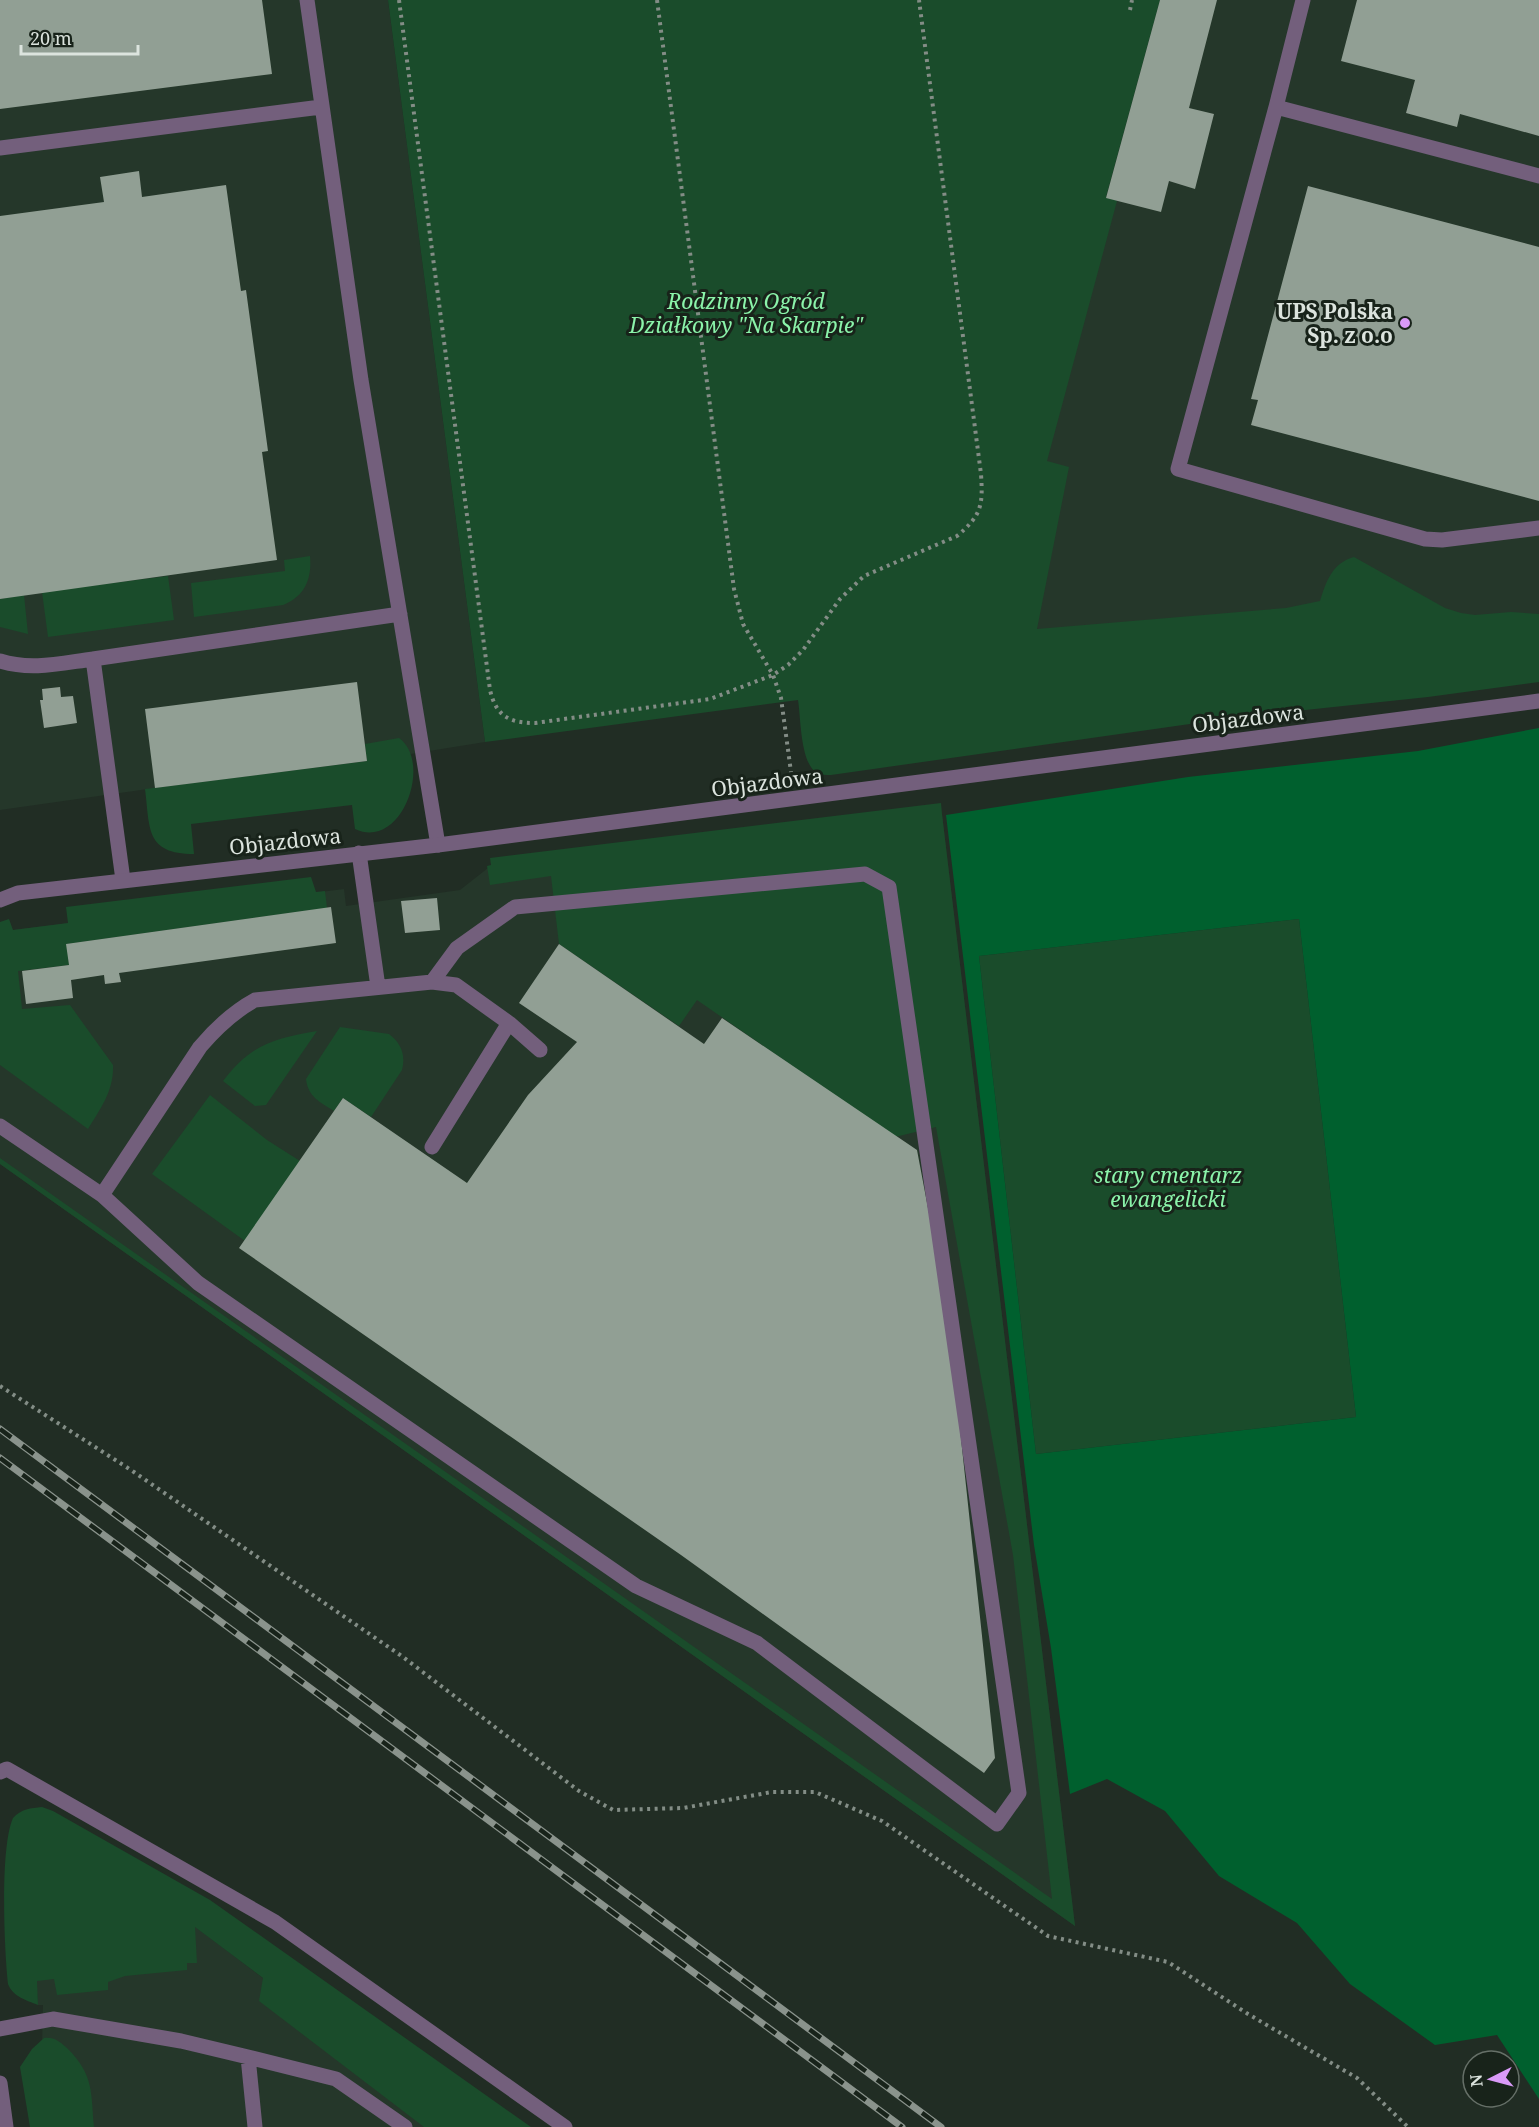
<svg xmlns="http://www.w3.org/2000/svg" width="1539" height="2127" font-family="'Noto Serif',serif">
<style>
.built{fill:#25372a}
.green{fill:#1a4c2b}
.forest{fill:#00602e;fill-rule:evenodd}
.building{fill:#919f94}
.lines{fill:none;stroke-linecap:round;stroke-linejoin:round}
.path{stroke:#838d86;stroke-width:4;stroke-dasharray:3 4.5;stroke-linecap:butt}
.lane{stroke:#735f7c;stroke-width:15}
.street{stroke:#735f7c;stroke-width:15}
.rail-casing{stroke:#8a938c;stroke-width:7}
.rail{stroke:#18231a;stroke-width:4.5;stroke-dasharray:14;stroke-linecap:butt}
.poi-dot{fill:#d99af7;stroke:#18231a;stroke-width:2}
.labels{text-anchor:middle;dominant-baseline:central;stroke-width:6;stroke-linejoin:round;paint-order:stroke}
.park-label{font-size:21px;font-style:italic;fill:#8bf4aa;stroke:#18231a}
.poi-label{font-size:21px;font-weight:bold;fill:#dce4de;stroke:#18231a;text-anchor:end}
.street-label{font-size:21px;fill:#dce4de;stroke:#18231a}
</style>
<rect width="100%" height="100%" fill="#212d24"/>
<path class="built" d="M0,0H388L485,742L367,761L155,788L0,810Z
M1156,0H1539V614L972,678Z
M942,814L1075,1926L0,1164V971L13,930L344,889L346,906L460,890L488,868Z
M51,1817L459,2127H51L42,2046L43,2005H38L36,1981Z"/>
<path class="green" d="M388,0H1160L1106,197L1117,201L1047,461L1069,467L1037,629L1286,608L1320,601C1326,582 1332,563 1354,557L1445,608L1461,613L1475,615L1511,612L1539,614V682L1428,697L1239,717L831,775C826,775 821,775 817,773C800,763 801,718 798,700L485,742Z
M310,556C312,579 305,596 283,605L194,617L191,583L285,571L284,560Z
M168,576L174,620L48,637L42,592Z
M24,595L28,634L0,627V599Z
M399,738C433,762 402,851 355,829L352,805L191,824L194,854C145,854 150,828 145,789L367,761L365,744Z
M941,803L942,814L1075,1926L0,1164V1158L1052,1899L1013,1555L936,1127L895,1137L697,1000L679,1026L559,944L551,876L490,885L487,866L491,865L490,858Z
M311,877L316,892L325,891L327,908L67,944L69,965L18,971L22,1009L70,1005L113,1065C114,1090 101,1108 88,1129L0,1065V922L9,919L13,930L68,923L66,907Z
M1299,919L1356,1417L1036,1454L979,956Z
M340,1027L389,1034C401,1043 406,1055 402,1070L371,1117L343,1098L334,1111C320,1102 308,1097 306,1079Z
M317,1031L266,1105L255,1106L223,1081C251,1044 273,1039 317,1031Z
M210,1095L267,1140L300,1161L245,1241L152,1174Z
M42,1807L53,1811L210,1900L531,2127H424L259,2001L263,1978L195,1927L197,1963H187V1970L125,1976L108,1982V1990L57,1995L54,1979L37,1981L38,2005C26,2000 13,1997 8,1984C4,1947 0,1847 13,1818C21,1809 31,1808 42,1807Z
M44,2038C55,2037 60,2042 68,2049C94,2075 91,2093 94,2127H30L20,2067L32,2049Z"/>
<path class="forest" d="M1539,728V2099L1497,2035L1435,2045L1350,1984L1297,1923L1219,1876L1165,1811L1107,1779L1070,1794L1051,1648L1034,1545L946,815L1188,777L1418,751ZM1299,919L1356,1417L1036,1454L979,956Z"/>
<path class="building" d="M0,0H262L272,74L0,109Z
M1160,0H1217L1189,108L1214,114L1195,189L1169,181L1161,212L1106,198Z
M1357,0H1539V136L1460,114L1457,127L1406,113L1415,80L1341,61Z
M139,171L142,197L226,185L241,291L246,290L268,451L262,452L277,560L0,599V216L104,202L100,177Z
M1308,186L1539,247V501L1251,425L1258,400L1251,399Z
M357,682L367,761L155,788L145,709Z
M60,687L61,697L73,696L77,723L44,728L40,700H43L42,689Z
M437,898L440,930L405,933L401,901Z
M331,907L336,943L119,973L121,982L105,984L104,975L71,980L73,998L26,1004L22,971L69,965L66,944Z
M559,944L704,1044L722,1018L917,1150L944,1293L952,1354L995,1758L984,1773L681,1555L239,1248L343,1098L467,1183L528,1095L577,1042L519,1003Z"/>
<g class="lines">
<path class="path" d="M399,0L490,690C496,716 509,723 535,723L710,699L773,675L788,665L803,650L840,599L864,576L957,536C982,515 983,505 981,474L919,0
M657,0L734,589L743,624L773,675L781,698L791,772
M1130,10L1132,0
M0,1386L131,1470L403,1657L579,1791L613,1810L683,1808L772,1792H815L882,1821L1048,1936L1168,1962L1248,2014L1357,2078L1408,2127"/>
<path class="lane" d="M307,0L361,380L438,845
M1276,107L1303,0
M0,148L321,107
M1539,176L1276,107L1178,469L1425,539L1442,540L1539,528
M0,661C31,671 62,663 93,659
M359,853L378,987
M123,880L93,659L400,614
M0,1126L102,1195L200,1047C217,1027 233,1012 255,1000L432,982L456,985L509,1023L540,1050
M432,1147L509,1023
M102,1195L198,1283L636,1586L757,1643L997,1824L1019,1793L889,887L865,874L515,907L457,948L432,982
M0,2029L53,2019L181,2041L248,2057L336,2079L405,2127
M248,2057L255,2127"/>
<path class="street" d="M0,900L18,893L438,845L1539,701
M0,1772L7,1769L275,1922L565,2127
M0,2083L6,2127"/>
<g class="rail-casing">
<path id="rail" d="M0,1429L941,2127
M0,1458L902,2127"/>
</g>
<use href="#rail" class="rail"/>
</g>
<circle class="poi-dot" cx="1405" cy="323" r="6"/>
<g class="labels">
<g class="park-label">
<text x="746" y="301">Rodzinny Ogród<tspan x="746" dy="24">Działkowy "Na Skarpie"</tspan></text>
<text x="1168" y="1175">stary cmentarz<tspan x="1168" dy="24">ewangelicki</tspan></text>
</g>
<g class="poi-label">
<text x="1393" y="311">UPS Polska<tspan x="1393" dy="24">Sp. z o.o</tspan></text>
</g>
<g class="street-label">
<text transform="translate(1248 718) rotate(-7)">Objazdowa</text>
<text transform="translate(767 782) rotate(-7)">Objazdowa</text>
<text transform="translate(285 841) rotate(-6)">Objazdowa</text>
</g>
</g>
<g transform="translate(1491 2079) rotate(264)"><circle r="28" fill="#18231a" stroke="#667068" stroke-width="1.5"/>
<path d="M0-4.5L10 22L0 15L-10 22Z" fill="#d99af7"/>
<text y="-9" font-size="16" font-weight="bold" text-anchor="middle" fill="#dce4de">N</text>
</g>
<path d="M21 45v9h117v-9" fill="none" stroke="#dce4de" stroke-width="3"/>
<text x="30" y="45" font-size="18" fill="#dce4de" stroke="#18231a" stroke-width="4.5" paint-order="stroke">20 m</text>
</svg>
